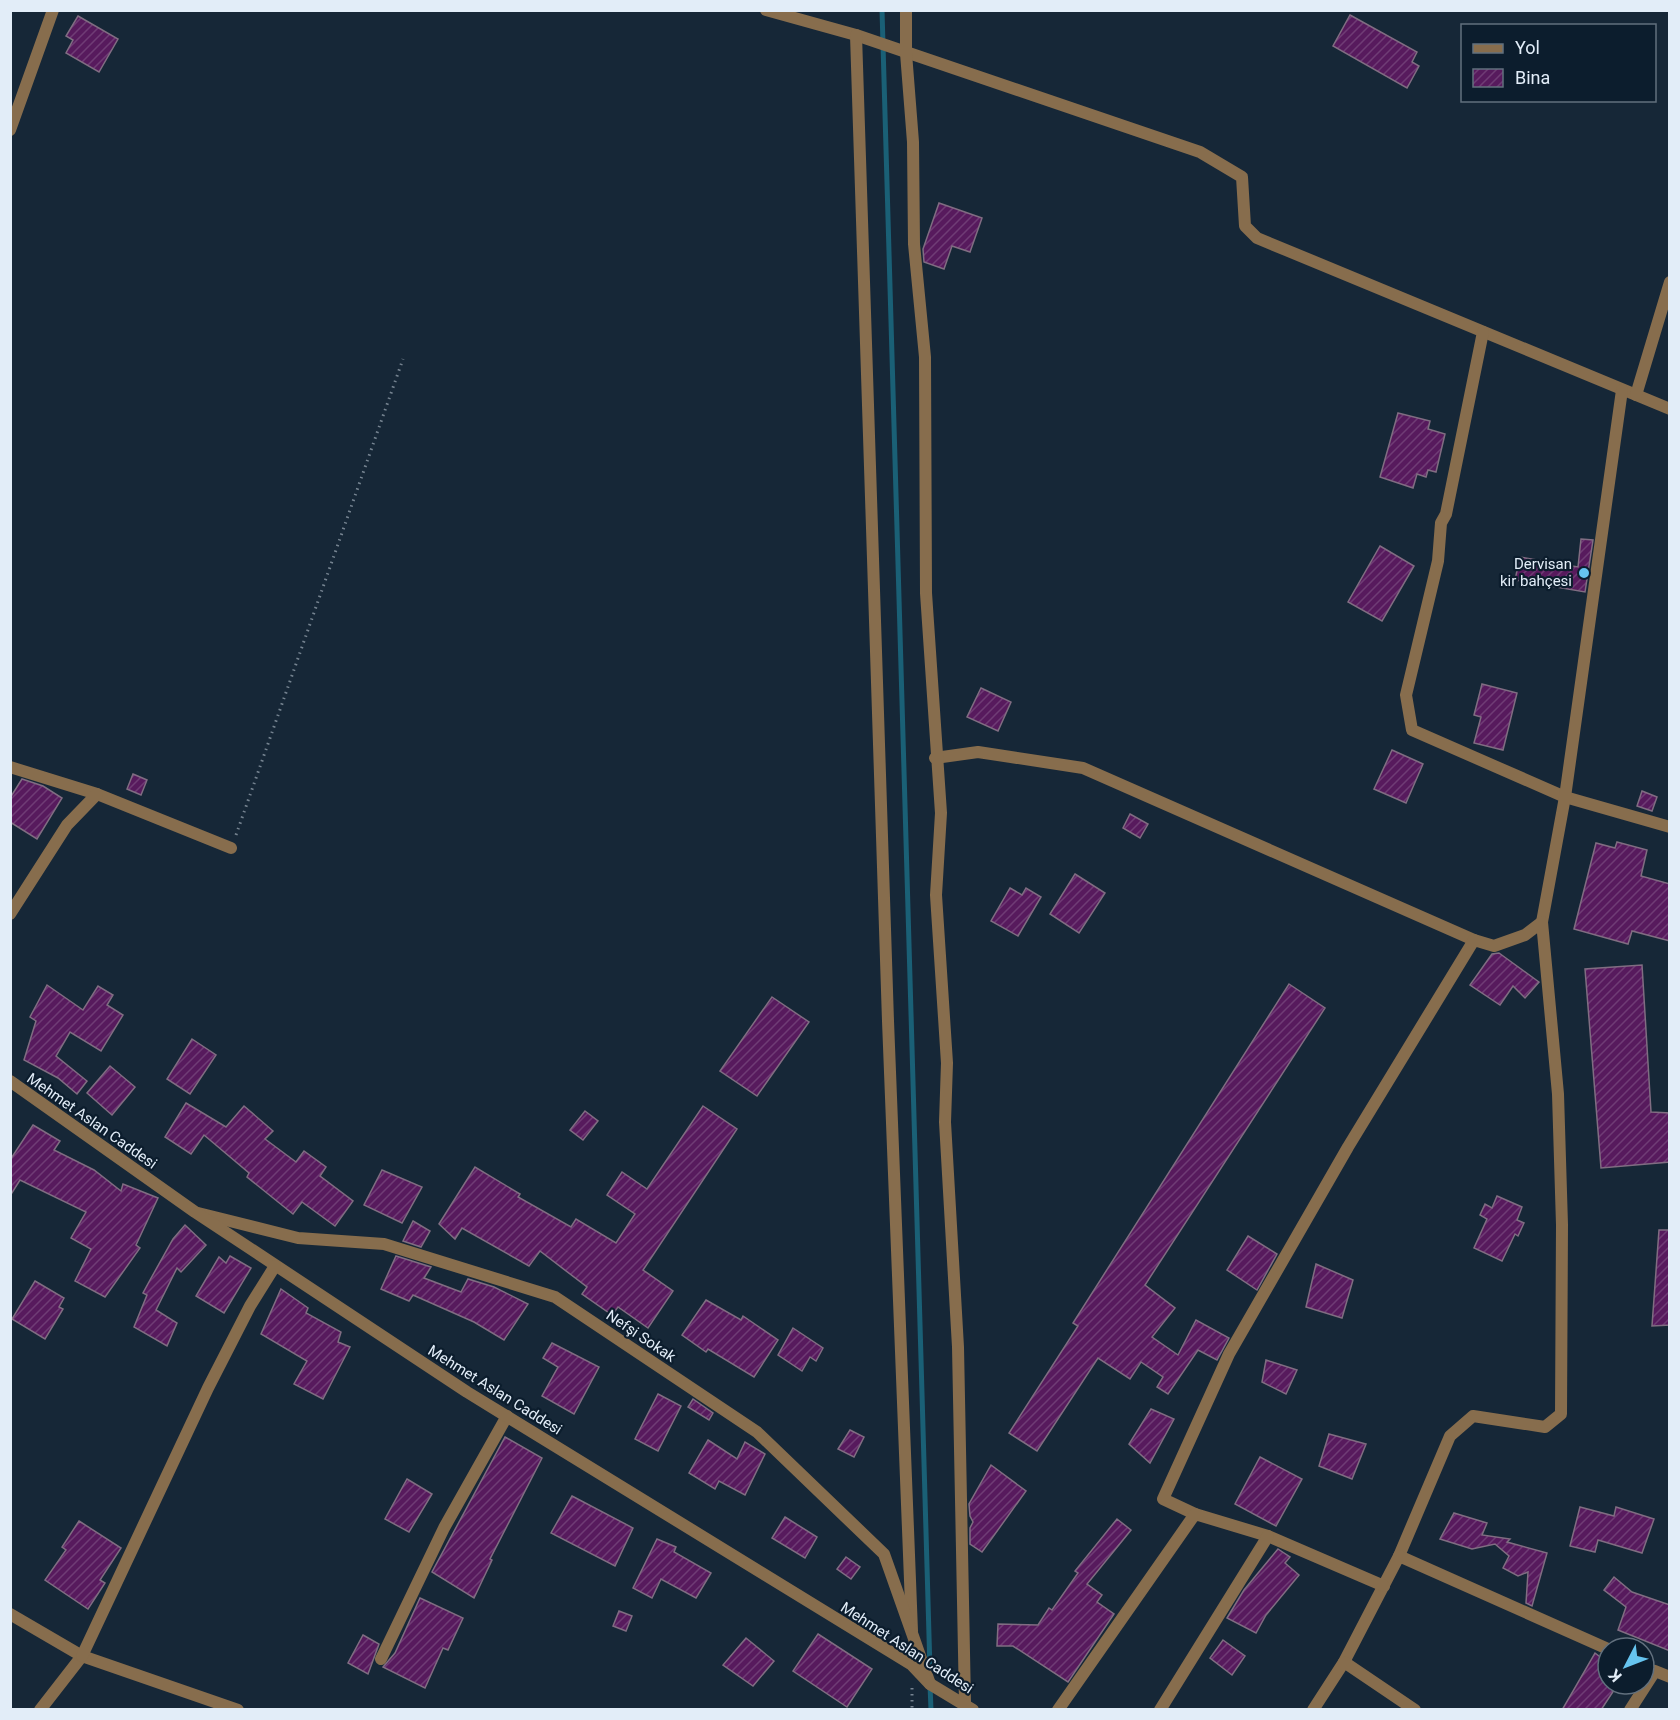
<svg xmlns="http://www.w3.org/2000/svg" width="1680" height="1720" font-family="Roboto,sans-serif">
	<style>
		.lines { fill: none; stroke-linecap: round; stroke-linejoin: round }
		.stream { stroke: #1a6076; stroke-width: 5 }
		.building { fill: url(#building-hatch); stroke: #806d82; stroke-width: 1.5 }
		.path { stroke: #768491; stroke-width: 3; stroke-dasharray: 1.5 4.5; stroke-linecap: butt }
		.minor { stroke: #876d4d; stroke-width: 12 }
		.tertiary { stroke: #876d4d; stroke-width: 12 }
		.poi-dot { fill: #66c4ef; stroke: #0c1d2d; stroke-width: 2 }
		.labels { text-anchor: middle; stroke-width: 4.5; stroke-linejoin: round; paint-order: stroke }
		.poi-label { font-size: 15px; fill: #e2edf8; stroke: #0c1d2d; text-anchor: end }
		.street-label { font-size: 15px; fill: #e2edf8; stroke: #0c1d2d }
	</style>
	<defs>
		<pattern id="building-hatch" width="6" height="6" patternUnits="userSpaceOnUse" patternTransform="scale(1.5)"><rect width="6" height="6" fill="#571a5d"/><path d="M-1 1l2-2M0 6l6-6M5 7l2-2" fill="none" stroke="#6f3c75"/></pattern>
	</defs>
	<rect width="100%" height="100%" fill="#162737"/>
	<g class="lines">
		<g class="stream">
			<path d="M882 10 930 1670"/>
			<path d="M930 1685 931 1710"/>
		</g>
	</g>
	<g class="building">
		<path d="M1350 15 1417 52 1412 62 1419 66 1407 88 1333 46Z"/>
		<path d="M78 16 118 39 99 72 66 53 73 40 66 36Z"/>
		<path d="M939 203 982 218 970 252 952 246 944 269 924 262 923 249Z"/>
		<path d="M1398 413 1430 421 1428 429 1445 434 1436 472 1428 470 1426 477 1417 474 1413 488 1380 477Z"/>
		<path d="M1581 539 1593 540 1585 592 1515 580 1520 557 1578 567Z"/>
		<path d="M1380 546 1414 566 1382 621 1348 602Z"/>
		<path d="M1482 684 1517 693 1503 750 1474 743 1481 717 1474 715Z"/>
		<path d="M981 688 1011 702 998 731 967 717Z"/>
		<path d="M1392 750 1423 764 1406 803 1374 789Z"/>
		<path d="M133 774 147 780 141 795 127 789Z"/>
		<path d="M22 779 43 786 62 798 37 839 10 822V798Z"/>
		<path d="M1642 791 1657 797 1652 811 1637 806Z"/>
		<path d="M1130 814 1148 824 1140 838 1123 828Z"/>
		<path d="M1617 842 1647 850 1641 876 1670 884V941L1632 931 1628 944 1574 929 1596 843 1615 848Z"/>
		<path d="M1075 874 1105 893 1079 933 1050 914Z"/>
		<path d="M1010 888 1022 895 1026 888 1041 897 1018 936 991 921Z"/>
		<path d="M1499 953 1539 982 1525 998 1513 986 1500 1005 1470 985 1492 954Z"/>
		<path d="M1642 965 1651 1112 1670 1113V1162L1601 1168 1585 969Z"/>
		<path d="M1289 984 1325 1008 1145 1285 1175 1308 1152 1337 1178 1355 1196 1320 1229 1338 1217 1360 1198 1350 1168 1394 1157 1387 1163 1377 1141 1362 1130 1379 1098 1358 1037 1451 1009 1433 1078 1326 1073 1323Z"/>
		<path d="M47 985 83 1010 98 986 113 995 107 1005 123 1015 101 1051 70 1032 56 1056 87 1081 77 1094 58 1078 24 1060 36 1021 30 1017Z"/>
		<path d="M772 997 809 1022 757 1096 720 1071Z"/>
		<path d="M192 1039 216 1055 190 1094 167 1079Z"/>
		<path d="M110 1066 135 1087 112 1115 87 1093Z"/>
		<path d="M186 1103 226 1127 244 1106 273 1131 265 1139 296 1162 304 1151 326 1167 320 1176 353 1201 335 1226 302 1202 293 1214 247 1177 249 1173 204 1135 191 1154 165 1137Z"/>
		<path d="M703 1106 737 1129 643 1270 673 1291 648 1328 618 1307 612 1315 582 1294 587 1287 540 1251 529 1266 462 1228 455 1239 439 1224 475 1167 520 1194 518 1197 571 1227 576 1219 616 1243 635 1214 607 1195 622 1172 647 1189Z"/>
		<path d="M585 1111 598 1121 583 1140 570 1130Z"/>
		<path d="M33 1125 60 1141 54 1150 94 1170 121 1191 123 1184 158 1198 136 1245 140 1248 105 1297 75 1281 91 1249 71 1238 86 1212 20 1180 10 1196V1160Z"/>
		<path d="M382 1170 422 1187 402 1223 364 1205Z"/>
		<path d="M1497 1196 1522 1207 1517 1220 1524 1223 1518 1236 1515 1234 1502 1261 1474 1248 1487 1219 1480 1215 1485 1204 1492 1208Z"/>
		<path d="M413 1221 430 1231 421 1247 403 1241Z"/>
		<path d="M185 1225 206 1245 181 1272 177 1268 156 1310 177 1323 167 1346 134 1327 147 1295 143 1293 150 1280 173 1239Z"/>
		<path d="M1659 1230H1670V1325L1652 1326Z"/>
		<path d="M1248 1236 1277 1254 1257 1290 1227 1270Z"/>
		<path d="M230 1256 251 1268 224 1313 196 1296 219 1257 226 1263Z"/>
		<path d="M396 1256 431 1267 424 1278 461 1292 468 1279 494 1287 528 1304 504 1340 474 1322 413 1295 409 1301 381 1289Z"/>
		<path d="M1316 1264 1353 1280 1342 1318 1306 1307Z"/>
		<path d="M35 1281 64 1298 59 1307 63 1309 45 1339 12 1319Z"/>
		<path d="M281 1289 308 1308 306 1313 341 1332 338 1342 350 1347 323 1399 294 1384 307 1361 261 1334Z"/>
		<path d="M706 1300 741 1320 743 1316 778 1340 754 1377 708 1349 706 1352 682 1335Z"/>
		<path d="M793 1328 823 1348 816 1361 810 1357 802 1371 778 1355Z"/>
		<path d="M552 1343 599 1367 574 1414 542 1396 558 1367 543 1358Z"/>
		<path d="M1266 1360 1297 1370 1286 1394 1262 1382Z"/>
		<path d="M658 1394 681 1406 658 1451 635 1439Z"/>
		<path d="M693 1399 713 1413 709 1420 688 1407Z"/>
		<path d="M1151 1409 1174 1419 1150 1463 1129 1444Z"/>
		<path d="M850 1430 864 1437 854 1457 838 1449Z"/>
		<path d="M1329 1434 1366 1444 1352 1479 1319 1466Z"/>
		<path d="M505 1437 542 1458 490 1559 492 1560 474 1598 432 1572Z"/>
		<path d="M708 1440 737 1459 745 1442 765 1454 745 1495 719 1481 715 1489 689 1473Z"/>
		<path d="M1260 1457 1302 1479 1276 1526 1235 1504Z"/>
		<path d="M991 1465 1026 1491 982 1552 970 1544V1528L973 1522 970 1516 969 1504Z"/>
		<path d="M407 1479 432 1494 409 1532 385 1519Z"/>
		<path d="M572 1496 633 1528 615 1566 551 1533Z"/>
		<path d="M1580 1507 1614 1516 1616 1507 1654 1519 1642 1553 1598 1540 1595 1552 1570 1546Z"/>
		<path d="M1454 1513 1487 1523 1482 1535 1510 1539 1507 1542 1547 1553 1532 1606 1526 1603 1528 1572 1518 1576 1503 1568 1509 1556 1495 1544 1472 1549 1440 1539Z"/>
		<path d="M785 1517 817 1537 805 1558 772 1538Z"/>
		<path d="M1117 1519 1131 1530 1087 1584 1102 1595 1097 1602 1114 1614 1068 1682 1013 1646H997L998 1624 1038 1625 1049 1608 1052 1610 1078 1573 1075 1571Z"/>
		<path d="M79 1521 121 1548 100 1580 105 1583 88 1609 45 1580 66 1550 62 1547Z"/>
		<path d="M657 1539 676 1547 674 1552 711 1573 696 1598 661 1579 652 1598 633 1588Z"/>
		<path d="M1278 1549 1290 1557 1285 1563 1299 1575 1266 1615 1256 1633 1227 1618 1244 1590Z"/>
		<path d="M846 1557 860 1567 851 1579 837 1569Z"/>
		<path d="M1614 1577 1632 1592 1670 1605V1651L1618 1630 1626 1607 1604 1590Z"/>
		<path d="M420 1598 463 1618 448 1650 443 1648 425 1688 383 1667 395 1653Z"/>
		<path d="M619 1611 632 1616 626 1631 613 1626Z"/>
		<path d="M818 1634 872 1669 847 1707 793 1671Z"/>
		<path d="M363 1635 379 1644 368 1674 348 1663Z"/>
		<path d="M746 1638 774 1661 753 1686 723 1665Z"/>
		<path d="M1223 1640 1245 1656 1232 1675 1210 1658Z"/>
		<path d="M1595 1653 1608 1663V1684H1618L1601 1710H1562Z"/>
	</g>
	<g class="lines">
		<g class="path">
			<path d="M236 835 403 359"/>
			<path d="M912 1688V1710"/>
		</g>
		<g class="minor">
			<path d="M766 10 856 35 1200 152 1242 177 1245 226 1257 238 1670 409"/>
			<path d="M856 35 888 1021 912 1631"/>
			<path d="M10 130 53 10"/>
			<path d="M1483 332 1446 514 1441 523 1438 561 1406 695 1412 730 1565 797 1670 827"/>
			<path d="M1636 395 1670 282"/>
			<path d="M935 758 978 752 1083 768 1474 940"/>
			<path d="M10 767 97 794 231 848"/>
			<path d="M10 914 67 825 97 794"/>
			<path d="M1542 922 1565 797 1622 390"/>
			<path d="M198 1213 298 1238 384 1244 555 1297 757 1432 884 1554 930 1684"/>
			<path d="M1195 1514 1163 1499 1229 1354 1348 1147 1474 940 1494 946 1525 935 1542 922 1558 1094 1562 1225 1561 1414 1545 1427 1473 1416 1450 1436 1399 1556"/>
			<path d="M381 1659 444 1528 507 1416"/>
			<path d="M1344 1662 1399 1556 1608 1649"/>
			<path d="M40 1710 82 1656"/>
			<path d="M1058 1710 1195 1514 1268 1536 1384 1586"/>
			<path d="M1160 1710 1268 1536"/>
			<path d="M1313 1710 1344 1662 1415 1710"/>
			<path d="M1630 1710 1655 1671 1670 1677"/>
		</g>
		<g class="tertiary">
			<path d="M906 10V53L913 142 914 244 925 357 926 593 941 813 936 895 947 1063 945 1122 958 1347 965 1703"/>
			<path d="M10 1081 195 1212 467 1392 912 1665 930 1684 973 1710"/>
			<path d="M10 1614 82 1656 238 1710"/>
			<path d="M82 1656 208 1388 250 1306 275 1266"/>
		</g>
	</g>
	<circle class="poi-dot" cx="1584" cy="573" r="6"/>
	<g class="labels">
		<g class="poi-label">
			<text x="1572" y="569">Dervisan<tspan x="1572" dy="17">kir bahçesi</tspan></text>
		</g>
		<g class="street-label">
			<text transform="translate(92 1121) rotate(35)" y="5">Mehmet Aslan Caddesi</text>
			<text transform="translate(641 1336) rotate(34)" y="5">Nefşi Sokak</text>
			<text transform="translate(495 1390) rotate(32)" y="5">Mehmet Aslan Caddesi</text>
			<text transform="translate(907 1648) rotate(33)" y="5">Mehmet Aslan Caddesi</text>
		</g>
	</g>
	<rect width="1680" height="1720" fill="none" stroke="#e2edf8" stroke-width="24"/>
	<rect x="1461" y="24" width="195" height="78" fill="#0c1d2d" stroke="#62707e" stroke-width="1.5"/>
	<rect x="1473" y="44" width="30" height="9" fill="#876d4d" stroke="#62707e" stroke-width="1.5"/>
	<text x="1515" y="54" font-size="18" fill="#e2edf8">Yol</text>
	<rect x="1473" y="69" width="30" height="18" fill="url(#building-hatch)" stroke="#62707e" stroke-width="1.5"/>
	<text x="1515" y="84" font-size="18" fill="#e2edf8">Bina</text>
	<g transform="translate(1626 1666) rotate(228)"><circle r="28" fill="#0c1d2d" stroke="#62707e" stroke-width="1.5"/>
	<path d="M0-4.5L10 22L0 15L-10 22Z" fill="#66c4ef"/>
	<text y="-9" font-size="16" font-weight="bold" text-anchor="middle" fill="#e2edf8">K</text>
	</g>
</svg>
